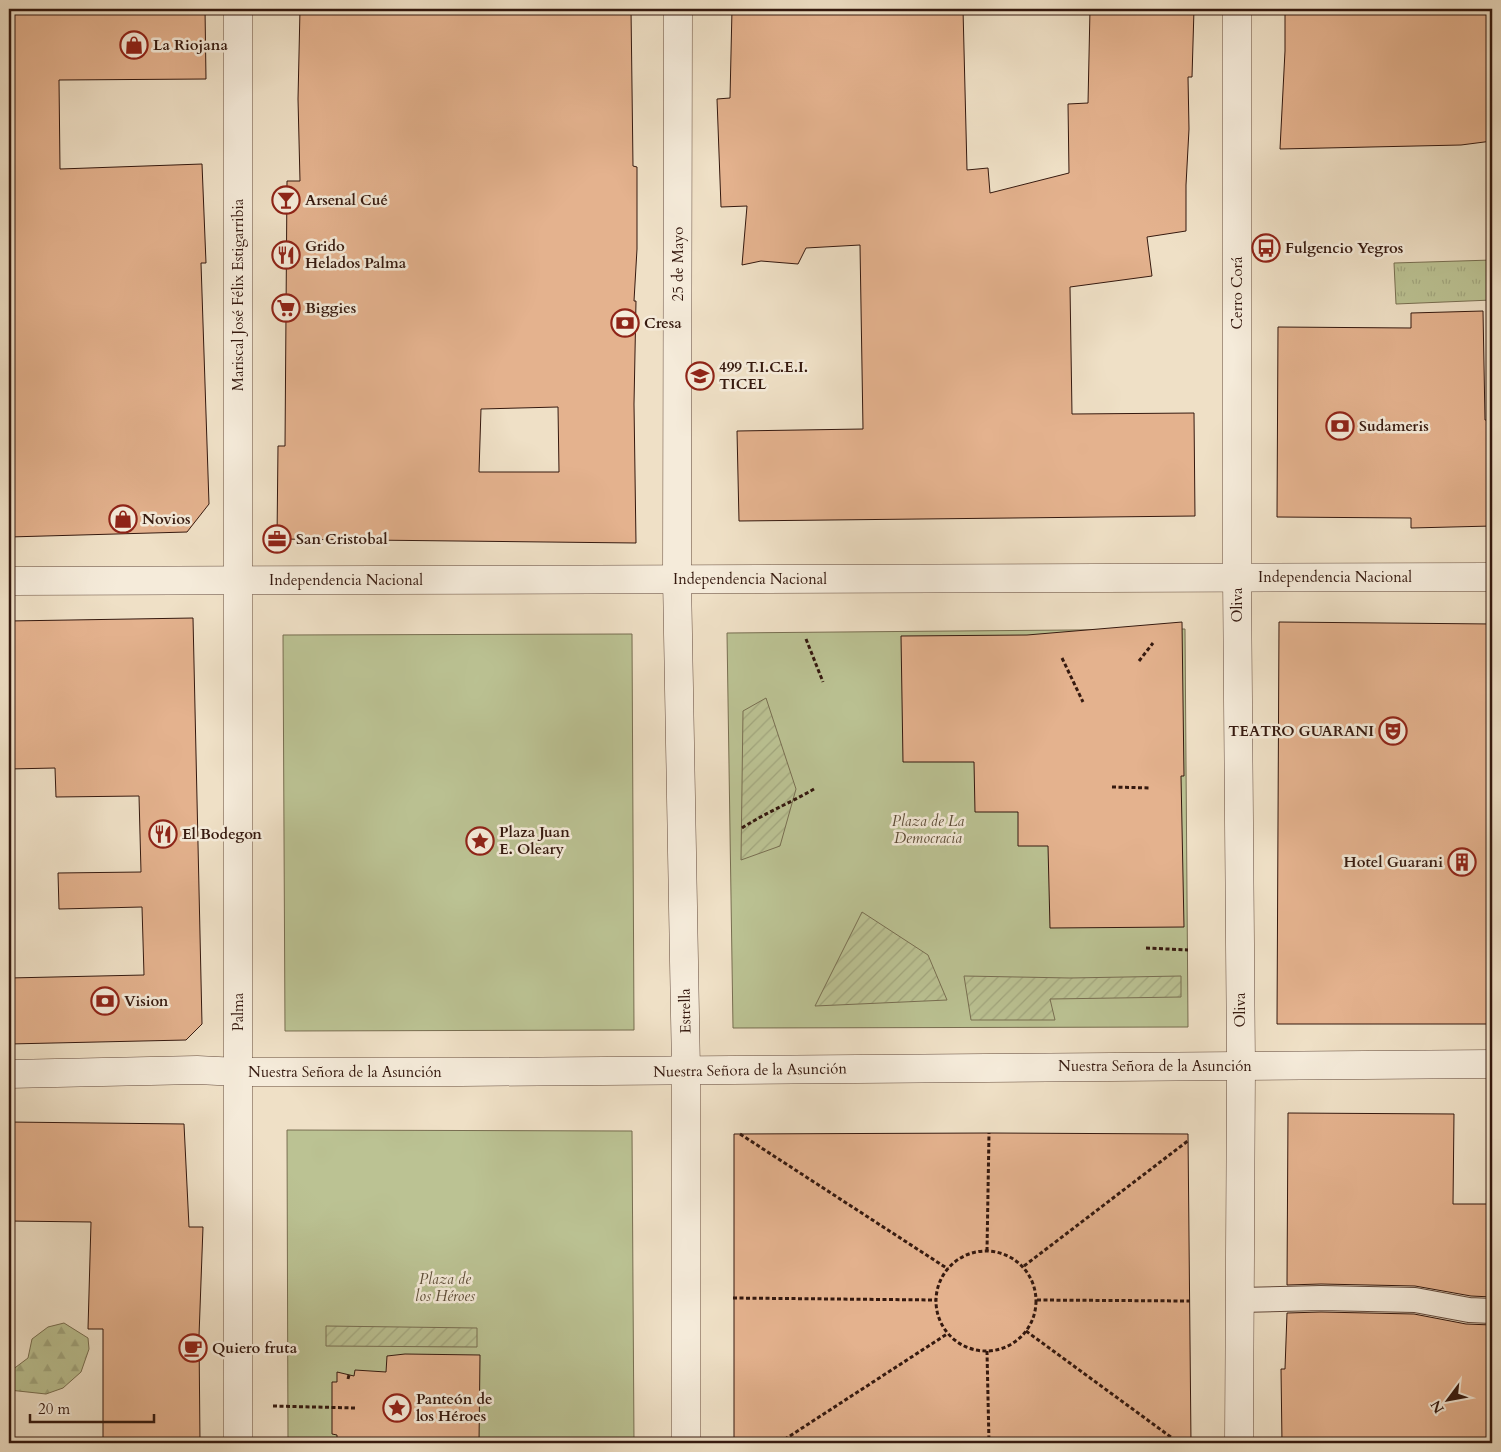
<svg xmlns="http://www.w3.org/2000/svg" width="1501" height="1452" font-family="Cardo,serif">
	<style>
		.grass { fill: url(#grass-tufts); stroke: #786e51 }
		.forest { fill: url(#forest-firs); stroke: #786e51 }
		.park { fill: #bbc293; stroke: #786e51 }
		.garden { fill: url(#garden-furrows); stroke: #786e51 }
		.building { fill: #e4b28e; stroke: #35190f; fill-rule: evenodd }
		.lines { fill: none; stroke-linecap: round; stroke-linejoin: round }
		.service-casing { stroke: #644b3d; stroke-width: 26 }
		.minor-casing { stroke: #644b3d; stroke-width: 29 }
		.tertiary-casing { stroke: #644b3d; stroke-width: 29 }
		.path { stroke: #35190f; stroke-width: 3; stroke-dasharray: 4 2.5; stroke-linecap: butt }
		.service { stroke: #f5ebda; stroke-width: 24 }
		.minor { stroke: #f5ebda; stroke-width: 28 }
		.tertiary { stroke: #f5ebda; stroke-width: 28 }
		.labels { text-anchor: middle; stroke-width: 5; stroke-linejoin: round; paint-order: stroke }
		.poi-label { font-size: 15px; font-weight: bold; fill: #35190f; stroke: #f5ebda; text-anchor: start }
		.street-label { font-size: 15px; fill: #35190f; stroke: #f5ebda }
		.park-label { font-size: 15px; font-style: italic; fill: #5d4c37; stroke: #f5ebda }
	</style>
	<defs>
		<pattern id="grass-tufts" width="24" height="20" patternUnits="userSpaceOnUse" patternTransform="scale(1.25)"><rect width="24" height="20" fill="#bbc293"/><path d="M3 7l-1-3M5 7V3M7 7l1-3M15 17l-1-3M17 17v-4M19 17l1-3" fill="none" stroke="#a1a67e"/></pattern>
		<pattern id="forest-firs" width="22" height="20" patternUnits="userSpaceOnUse" patternTransform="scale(1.25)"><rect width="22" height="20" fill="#bbc293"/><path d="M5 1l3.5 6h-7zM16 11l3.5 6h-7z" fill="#a1a67e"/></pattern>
		<pattern id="garden-furrows" width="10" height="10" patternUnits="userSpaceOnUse" patternTransform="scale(1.25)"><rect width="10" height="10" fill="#bbc293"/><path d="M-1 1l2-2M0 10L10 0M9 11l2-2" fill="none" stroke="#a1a67e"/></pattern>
	</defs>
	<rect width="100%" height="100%" fill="#efe0c6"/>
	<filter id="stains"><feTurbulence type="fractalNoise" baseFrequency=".004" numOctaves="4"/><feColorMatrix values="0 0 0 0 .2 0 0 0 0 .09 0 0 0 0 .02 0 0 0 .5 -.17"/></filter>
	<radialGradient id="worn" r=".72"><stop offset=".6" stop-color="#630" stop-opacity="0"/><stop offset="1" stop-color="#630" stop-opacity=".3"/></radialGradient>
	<path class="grass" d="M1492 260V300L1396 304 1394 263Z"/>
	<path class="forest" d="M64 1323 88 1338 89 1349 81 1372 63 1388 46 1394 9 1390V1368L12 1370 28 1358 32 1339 48 1327Z"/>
	<g class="park">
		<path d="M1185 629 1188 1027 733 1028 727 633Z"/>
		<path d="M632 634 634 1030 285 1031 283 635Z"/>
		<path d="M287 1130 632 1131 634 1443H288Z"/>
	</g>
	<g class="garden">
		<path d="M766 698 796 789 780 846 741 860 743 711Z"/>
		<path d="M862 912 928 955 947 1000 815 1006Z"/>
		<path d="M964 976 1070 978 1181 976V997L1050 999 1055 1020H971Z"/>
		<path d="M326 1326 477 1328V1347L326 1346Z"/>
	</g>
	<g class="building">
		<path d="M9 9H205L206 79 59 80 60 169 202 164 206 263H201L209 504 187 532 9 537V274L13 273 9 137Z"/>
		<path d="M300 9H631L633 166 637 167V249L634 301H636L634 404 636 543 277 539 278 446H285L287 181H300L298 99ZM558 407 559 472H479L481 409Z"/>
		<path d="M732 9H963L967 170 988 168 990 193 1069 173 1068 104 1088 103 1090 9H1194L1192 77H1188L1189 129 1186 185V231L1147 237 1152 276 1070 287 1072 414 1194 413 1195 516 739 521 737 431 863 429 860 245 806 248 798 264 761 261 742 265 747 206 721 207 717 99 730 98Z"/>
		<path d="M1285 9H1492V141L1461 145 1280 149 1285 51Z"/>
		<path d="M1483 311 1485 420H1492V526L1411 528V518L1277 517 1278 327 1411 328V313Z"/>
		<path d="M193 618 202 1024 186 1040 9 1044V978L144 975 142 907 59 909 58 873 141 872 139 796 56 797 55 768 9 769V621Z"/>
		<path d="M1182 622 1184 776H1181L1184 927 1050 928 1048 846H1018V812H975L974 762H903L901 636 1027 635Z"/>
		<path d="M1279 622 1492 624V1024H1277Z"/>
		<path d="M1288 1113 1454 1114 1453 1204H1492V1297L1471 1296 1415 1286 1321 1284 1287 1285Z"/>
		<path d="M9 1122 184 1124 189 1227H203L199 1336 200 1443H103V1329H88L91 1222 9 1221Z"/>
		<path d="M989 1133 1188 1134 1191 1443H734V1134Z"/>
		<path d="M1321 1312 1414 1314 1466 1324 1492 1325V1443H1282L1281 1369H1285L1287 1313Z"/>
		<path d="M405 1354 480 1355 479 1443H337V1435L332 1434V1382H337V1372L354 1376 355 1370 386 1372 387 1356Z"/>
	</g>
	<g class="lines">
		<g class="service-casing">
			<path id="service" d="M1240 1300 1321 1298 1415 1300 1469 1310 1492 1311"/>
		</g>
		<g class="minor-casing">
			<g id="minor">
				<path d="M238 9V1443"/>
				<path d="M678 9 677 579 686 1070V1443"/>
				<path d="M9 581 1492 577"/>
				<path d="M9 1074 197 1070 239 1072H461L1492 1064"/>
			</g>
		</g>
		<g class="tertiary-casing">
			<path id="tertiary" d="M1237 9V577L1241 1066 1239 1443"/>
		</g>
		<g class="path">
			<path d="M806 639 823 682"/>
			<path d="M1062 658 1083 702"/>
			<path d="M1139 661 1153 643"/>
			<path d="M1112 787 1150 788"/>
			<path d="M742 828C765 813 790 803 814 789"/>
			<path d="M1146 948 1188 950"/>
			<path d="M740 1134 948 1269"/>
			<circle cx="986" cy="1301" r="50"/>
			<path d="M987 1251 989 1133"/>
			<path d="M1024 1266 1189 1140"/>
			<path d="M733 1298 936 1300"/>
			<path d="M1037 1300 1190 1301"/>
			<path d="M1026 1331 1179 1443"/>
			<path d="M987 1351 989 1443"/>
			<path d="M348 1379 349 1375"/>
			<path d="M273 1406 355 1408"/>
			<path d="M348 1439 349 1443"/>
			<path d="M779 1443 947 1334"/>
		</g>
		<use href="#service" class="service"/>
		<use href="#minor" class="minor"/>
		<use href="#tertiary" class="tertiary"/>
	</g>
	<defs>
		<g id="shop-ring" transform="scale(1.4375)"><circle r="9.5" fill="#f5ebda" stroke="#8f2418" stroke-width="1.5"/><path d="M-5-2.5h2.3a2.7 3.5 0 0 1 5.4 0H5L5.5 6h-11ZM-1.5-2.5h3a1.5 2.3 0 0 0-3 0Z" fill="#8f2418"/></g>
		<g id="bar-ring" transform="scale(1.4375)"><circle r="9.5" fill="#f5ebda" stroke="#8f2418" stroke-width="1.5"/><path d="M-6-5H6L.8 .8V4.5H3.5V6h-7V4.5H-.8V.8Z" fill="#8f2418"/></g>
		<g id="bus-ring" transform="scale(1.4375)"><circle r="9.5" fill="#f5ebda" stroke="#8f2418" stroke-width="1.5"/><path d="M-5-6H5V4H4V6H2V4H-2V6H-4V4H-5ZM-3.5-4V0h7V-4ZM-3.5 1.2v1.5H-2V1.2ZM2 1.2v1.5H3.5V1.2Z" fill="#8f2418"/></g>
		<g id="restaurant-ring" transform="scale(1.4375)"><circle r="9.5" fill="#f5ebda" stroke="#8f2418" stroke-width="1.5"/><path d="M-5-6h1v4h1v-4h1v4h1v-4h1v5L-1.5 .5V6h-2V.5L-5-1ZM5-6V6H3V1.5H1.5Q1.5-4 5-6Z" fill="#8f2418"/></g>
		<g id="supermarket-ring" transform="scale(1.4375)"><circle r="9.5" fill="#f5ebda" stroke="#8f2418" stroke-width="1.5"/><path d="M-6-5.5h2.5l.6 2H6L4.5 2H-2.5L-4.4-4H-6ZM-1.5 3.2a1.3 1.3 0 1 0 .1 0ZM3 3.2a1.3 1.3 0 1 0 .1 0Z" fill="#8f2418"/></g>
		<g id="bank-ring" transform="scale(1.4375)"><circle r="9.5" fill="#f5ebda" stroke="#8f2418" stroke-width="1.5"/><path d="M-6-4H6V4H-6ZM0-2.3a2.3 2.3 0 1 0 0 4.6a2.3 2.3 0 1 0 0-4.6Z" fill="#8f2418"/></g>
		<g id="school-ring" transform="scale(1.4375)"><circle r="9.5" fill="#f5ebda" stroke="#8f2418" stroke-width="1.5"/><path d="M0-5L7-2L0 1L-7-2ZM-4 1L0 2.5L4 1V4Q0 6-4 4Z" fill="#8f2418"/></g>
		<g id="office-ring" transform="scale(1.4375)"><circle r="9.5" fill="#f5ebda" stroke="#8f2418" stroke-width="1.5"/><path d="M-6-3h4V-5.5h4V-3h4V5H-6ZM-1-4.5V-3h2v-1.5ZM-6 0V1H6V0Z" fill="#8f2418"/></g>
		<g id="theatre-ring" transform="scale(1.4375)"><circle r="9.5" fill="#f5ebda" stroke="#8f2418" stroke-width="1.5"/><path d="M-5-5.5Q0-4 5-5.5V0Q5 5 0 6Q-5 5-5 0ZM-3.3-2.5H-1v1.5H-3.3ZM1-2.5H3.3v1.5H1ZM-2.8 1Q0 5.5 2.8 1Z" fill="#8f2418"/></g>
		<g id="sight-ring" transform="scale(1.4375)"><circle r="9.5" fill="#f5ebda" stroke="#8f2418" stroke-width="1.5"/><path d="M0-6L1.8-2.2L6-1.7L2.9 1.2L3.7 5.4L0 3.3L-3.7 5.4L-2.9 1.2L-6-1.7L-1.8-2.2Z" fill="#8f2418"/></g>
		<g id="building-ring" transform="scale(1.4375)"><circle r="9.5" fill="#f5ebda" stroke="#8f2418" stroke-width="1.5"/><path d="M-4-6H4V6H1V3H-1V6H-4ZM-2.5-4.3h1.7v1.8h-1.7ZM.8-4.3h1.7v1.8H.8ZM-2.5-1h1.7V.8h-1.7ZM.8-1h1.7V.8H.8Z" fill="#8f2418"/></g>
		<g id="cafe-ring" transform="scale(1.4375)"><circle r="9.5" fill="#f5ebda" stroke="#8f2418" stroke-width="1.5"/><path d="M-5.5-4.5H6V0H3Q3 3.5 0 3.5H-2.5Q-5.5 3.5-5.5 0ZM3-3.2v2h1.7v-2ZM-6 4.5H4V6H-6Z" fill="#8f2418"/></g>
	</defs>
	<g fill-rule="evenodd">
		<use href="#shop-ring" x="134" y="45"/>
		<use href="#bar-ring" x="286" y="200"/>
		<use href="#bus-ring" x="1266" y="248"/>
		<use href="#restaurant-ring" x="286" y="255"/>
		<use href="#supermarket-ring" x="286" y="308"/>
		<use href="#bank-ring" x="625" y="323"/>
		<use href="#school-ring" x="700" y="376"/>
		<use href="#bank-ring" x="1340" y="426"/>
		<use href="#shop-ring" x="123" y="519"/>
		<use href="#office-ring" x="277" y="539"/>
		<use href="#theatre-ring" x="1393" y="731"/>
		<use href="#restaurant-ring" x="163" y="834"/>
		<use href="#sight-ring" x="480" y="841"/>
		<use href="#building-ring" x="1462" y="862"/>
		<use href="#bank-ring" x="105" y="1001"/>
		<use href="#cafe-ring" x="193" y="1348"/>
		<use href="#sight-ring" x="397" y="1408"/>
	</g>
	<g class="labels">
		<g class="poi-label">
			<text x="153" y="50">La Riojana</text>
			<text x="305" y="205">Arsenal Cué</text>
			<text x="305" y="251">Grido<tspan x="305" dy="17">Helados Palma</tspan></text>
			<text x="1285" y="253">Fulgencio Yegros</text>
			<text x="305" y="313">Biggies</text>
			<text x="644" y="328">Cresa</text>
			<text x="719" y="372">499 T.I.C.E.I.<tspan x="719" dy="17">TICEL</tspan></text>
			<text x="1359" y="431">Sudameris</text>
			<text x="142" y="524">Novios</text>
			<text x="296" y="544">San Cristobal</text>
			<text x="1374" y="736" text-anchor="end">TEATRO GUARANI</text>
			<text x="499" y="837">Plaza Juan<tspan x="499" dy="17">E. Oleary</tspan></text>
			<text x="182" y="839">El Bodegon</text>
			<text x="1443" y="867" text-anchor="end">Hotel Guarani</text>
			<text x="124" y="1006">Vision</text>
			<text x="212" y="1353">Quiero fruta</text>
			<text x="416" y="1404">Panteón de<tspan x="416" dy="17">los Héroes</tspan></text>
		</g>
		<g class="street-label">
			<text transform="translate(678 264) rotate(-90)" y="5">25 de Mayo</text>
			<text transform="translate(1237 293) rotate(-90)" y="5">Cerro Corá</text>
			<text transform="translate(238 295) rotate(-90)" y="5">Mariscal José Félix Estigarribia</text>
			<text x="1335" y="582">Independencia Nacional</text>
			<text x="750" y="584">Independencia Nacional</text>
			<text x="346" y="585">Independencia Nacional</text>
			<text transform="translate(1237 605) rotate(-90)" y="5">Oliva</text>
			<text transform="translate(1240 1010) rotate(-90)" y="5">Oliva</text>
			<text transform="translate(685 1011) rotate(-91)" y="5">Estrella</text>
			<text transform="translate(238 1012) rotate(-90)" y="5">Palma</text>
			<text x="1155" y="1071">Nuestra Señora de la Asunción</text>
			<text transform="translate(750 1070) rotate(-1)" y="5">Nuestra Señora de la Asunción</text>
			<text x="345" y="1077">Nuestra Señora de la Asunción</text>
		</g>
		<g class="park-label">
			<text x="928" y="826">Plaza de La<tspan x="928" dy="17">Democracia</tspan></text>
			<text x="445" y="1284">Plaza de<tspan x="445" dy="17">los Héroes</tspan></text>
		</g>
	</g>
	<rect width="1501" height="1452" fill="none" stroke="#efe0c6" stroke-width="30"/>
	<rect x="10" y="10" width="1481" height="1432" fill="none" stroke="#35190f" stroke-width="2.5"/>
	<rect x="15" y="15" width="1471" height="1422" fill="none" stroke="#35190f"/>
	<g transform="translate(1448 1400) rotate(238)" stroke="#f5ebda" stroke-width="4" paint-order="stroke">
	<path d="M0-4L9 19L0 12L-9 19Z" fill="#35190f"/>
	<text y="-8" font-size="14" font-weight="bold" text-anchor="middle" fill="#35190f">N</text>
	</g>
	<path d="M30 1414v8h124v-8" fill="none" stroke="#35190f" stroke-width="2.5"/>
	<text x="38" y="1414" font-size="15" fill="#35190f" stroke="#f5ebda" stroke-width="4" paint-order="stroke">20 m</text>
	<rect width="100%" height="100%" filter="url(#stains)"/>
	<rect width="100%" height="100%" fill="url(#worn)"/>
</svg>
